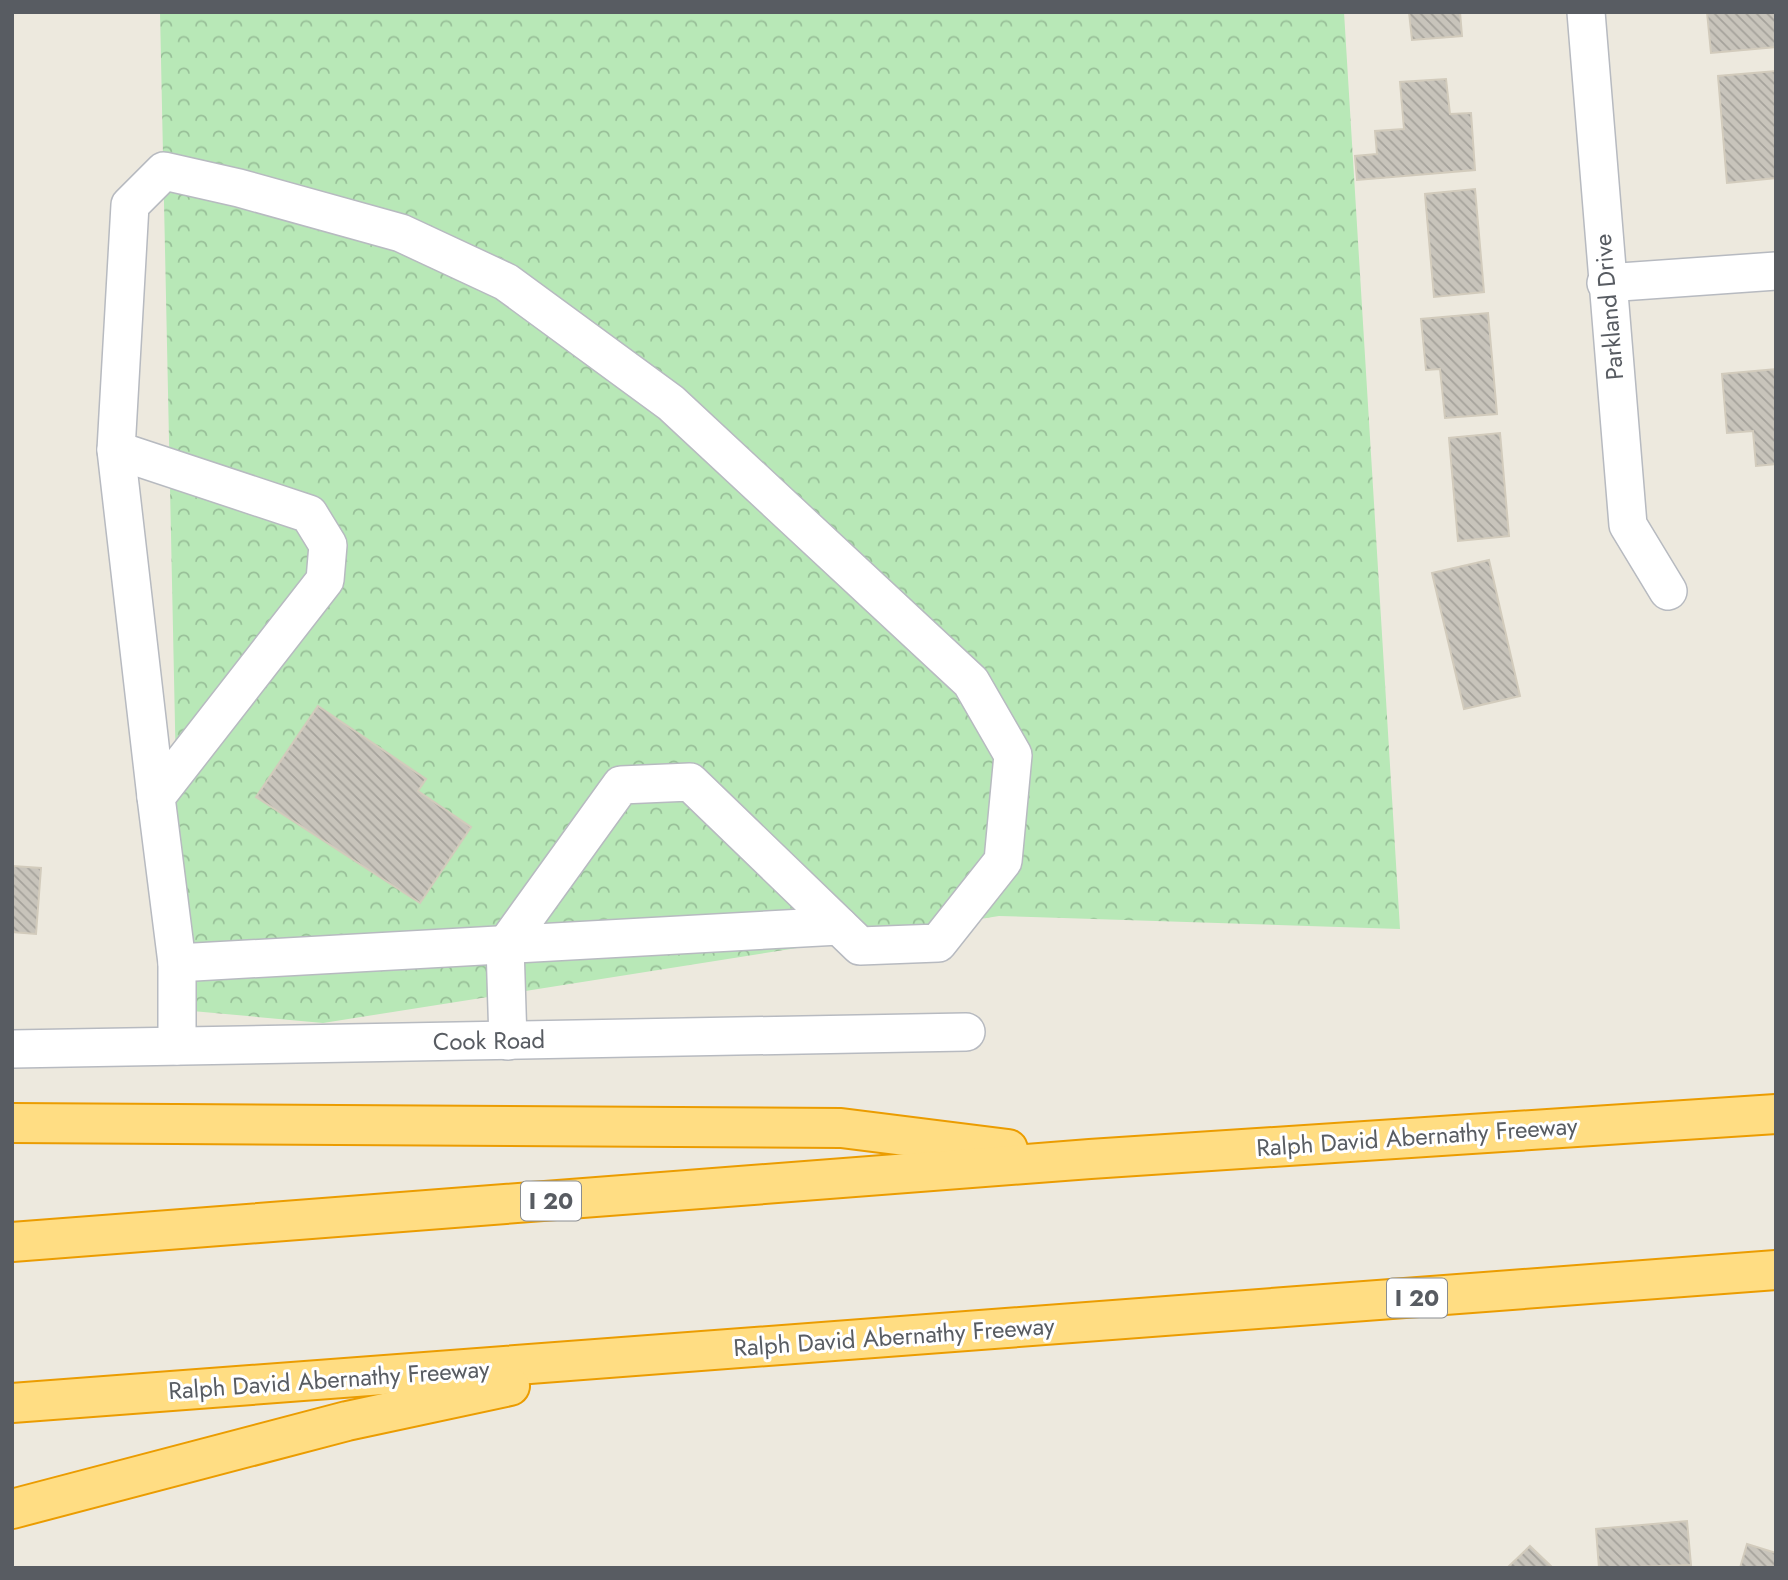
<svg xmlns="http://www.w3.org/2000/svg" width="1788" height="1580" font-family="Jost,sans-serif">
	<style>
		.forest { fill: url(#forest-crowns) }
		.building { fill: url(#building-back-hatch); stroke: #d2cbbc; stroke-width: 2 }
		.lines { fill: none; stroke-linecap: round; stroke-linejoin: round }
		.minor-casing { stroke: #b7bac0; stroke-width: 40 }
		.motorway-casing { stroke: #eb9c00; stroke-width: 42 }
		.minor { stroke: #fff; stroke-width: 37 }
		.motorway { stroke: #ffdd83; stroke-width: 38 }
		.labels { text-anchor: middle; stroke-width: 6; stroke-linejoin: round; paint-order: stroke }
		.shield { fill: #fff; stroke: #8a8d91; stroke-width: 2 }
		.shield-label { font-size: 23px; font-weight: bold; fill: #585c62 }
		.street-label { font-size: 24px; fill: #585c62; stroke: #fff }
	</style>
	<defs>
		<pattern id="forest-crowns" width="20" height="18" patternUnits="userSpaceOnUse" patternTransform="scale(1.75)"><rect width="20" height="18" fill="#b8e8b7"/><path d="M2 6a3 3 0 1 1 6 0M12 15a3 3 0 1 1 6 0" fill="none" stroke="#98bf98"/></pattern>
		<pattern id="building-back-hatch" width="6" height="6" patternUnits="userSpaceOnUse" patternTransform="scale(1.75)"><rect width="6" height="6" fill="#c8c4bb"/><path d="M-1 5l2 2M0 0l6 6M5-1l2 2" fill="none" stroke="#a5a29b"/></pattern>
	</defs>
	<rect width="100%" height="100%" fill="#ede9de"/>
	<path class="forest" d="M160 12H1344L1400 929 999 916 323 1023 181 1010Z"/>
	<g class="building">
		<path d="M1409 12H1460L1462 36 1412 40Z"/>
		<path d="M1707 12H1776V47L1711 53Z"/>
		<path d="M1776 71V178L1727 183 1718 76Z"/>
		<path d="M1446 79 1450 114 1471 113 1475 170 1357 180 1355 156 1377 154 1375 131 1404 129 1400 82Z"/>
		<path d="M1475 189 1484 292 1434 297 1425 194Z"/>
		<path d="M1488 313 1497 414 1445 418 1440 369 1426 370 1421 319Z"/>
		<path d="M1776 369V464L1756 466 1753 431 1727 433 1722 374Z"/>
		<path d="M1500 433 1509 536 1458 541 1449 438Z"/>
		<path d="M1489 560 1520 696 1464 709 1432 573Z"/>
		<path d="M318 706 426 779 418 791 471 827 420 903 256 797Z"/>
		<path d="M12 866 41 868 36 934 12 932Z"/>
		<path d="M1687 1521 1691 1565 1599 1568 1596 1529Z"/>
		<path d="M1747 1544 1776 1553V1568H1740Z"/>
		<path d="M1530 1546 1553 1568H1507Z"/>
	</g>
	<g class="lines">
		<g class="minor-casing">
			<g id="minor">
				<path d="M1586 12 1628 525 1668 591"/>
				<path d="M1606 283 1776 271"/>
				<path d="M116 450 156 797"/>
				<path d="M177 963 156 797 325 580 328 545 309 514 116 450 130 205 164 171 239 188 401 233 506 282 671 403 971 682 1013 755 1003 861 938 943 860 946 690 782 621 785 505 946 508 1041"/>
				<path d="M177 1046V963L839 926"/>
				<path d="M12 1049 966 1032"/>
			</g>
		</g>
		<g class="motorway-casing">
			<g id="motorway">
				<path d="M12 1123 841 1128 1008 1149"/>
				<path d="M12 1242 1090 1159 1776 1114"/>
				<path d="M12 1403 1776 1270"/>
				<path d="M12 1509 347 1421 510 1386"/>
			</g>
		</g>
		<use href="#minor" class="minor"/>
		<use href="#motorway" class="motorway"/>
	</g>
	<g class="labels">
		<g class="shield">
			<rect x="521" y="1181.5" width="60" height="39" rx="5"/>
			<rect x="1387" y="1278.5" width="60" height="39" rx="5"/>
		</g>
		<g class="shield-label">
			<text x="551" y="1209">I 20</text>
			<text x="1417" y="1306">I 20</text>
		</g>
		<g class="street-label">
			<text transform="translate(1609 307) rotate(-95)" y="8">Parkland Drive</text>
			<text transform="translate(489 1041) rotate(-1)" y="8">Cook Road</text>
			<text transform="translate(1417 1137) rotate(-4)" y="8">Ralph David Abernathy Freeway</text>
			<text transform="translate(894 1337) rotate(-4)" y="8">Ralph David Abernathy Freeway</text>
			<text transform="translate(329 1380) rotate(-4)" y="8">Ralph David Abernathy Freeway</text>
		</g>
	</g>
	<rect width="1788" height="1580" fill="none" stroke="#585c62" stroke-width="28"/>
</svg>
